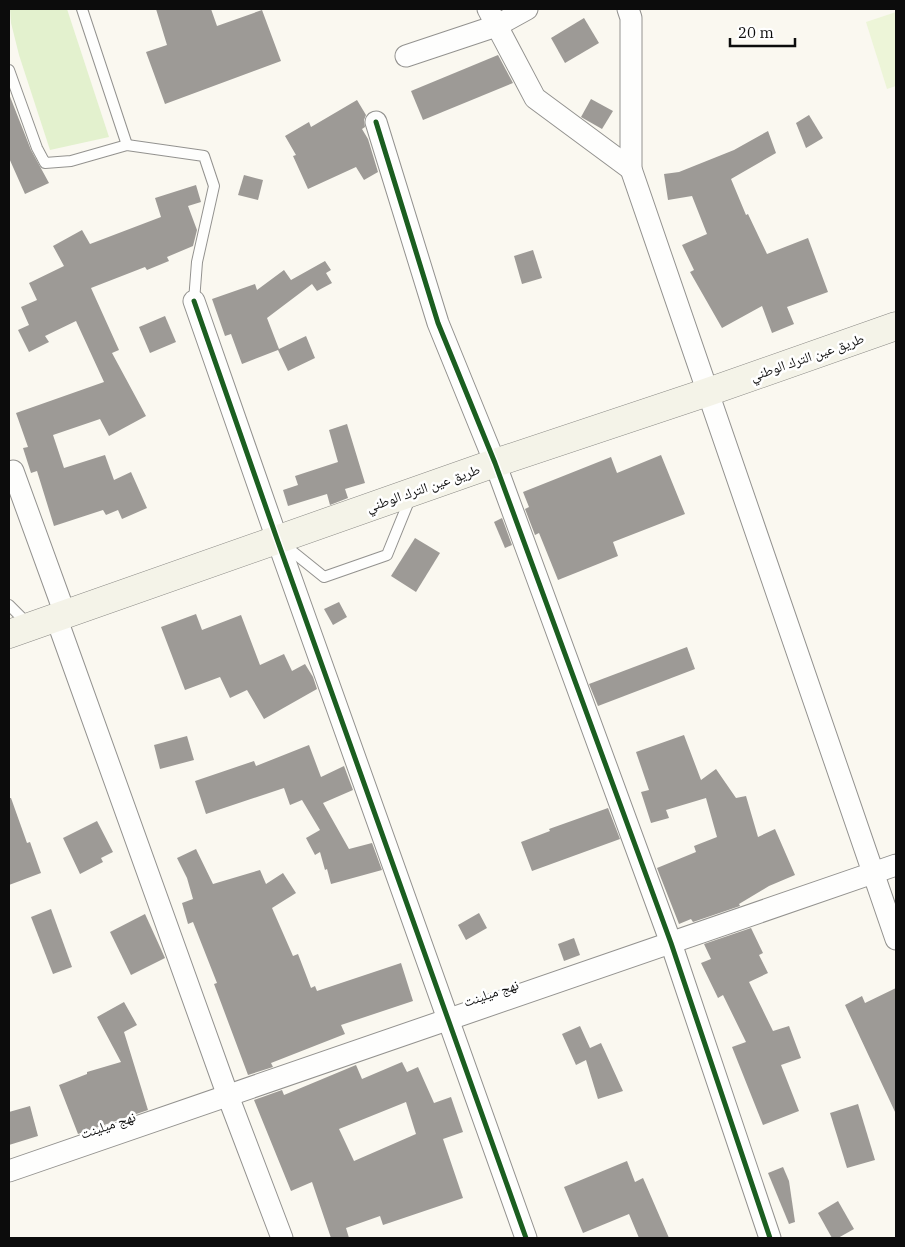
<svg xmlns="http://www.w3.org/2000/svg" width="905" height="1247" font-family="'IBM Plex Serif','Noto Naskh Arabic',serif">
	<style>
		.green { fill: #e3f1ce }
		.pitch { fill: #edf5d8 }
		.building { fill: #9d9a96; fill-rule: evenodd }
		.lines { fill: none; stroke-linecap: round; stroke-linejoin: round }
		.service-casing { stroke: #93928f; stroke-width: 12 }
		.minor-casing { stroke: #93928f; stroke-width: 23 }
		.secondary-casing { stroke: #8a8985; stroke-width: 29 }
		.service { stroke: #fefefd; stroke-width: 10 }
		.minor { stroke: #fefefd; stroke-width: 21 }
		.secondary { stroke: #f4f3e8; stroke-width: 28 }
		.cycleway-casing { stroke: #fff; stroke-width: 8 }
		.cycleway { stroke: #1b5e20; stroke-width: 5 }
		.labels { text-anchor: middle; stroke-width: 5; stroke-linejoin: round; paint-order: stroke }
		.street-label { font-size: 14px; fill: #0c0c0c; stroke: #fff }
	</style>
	<rect width="100%" height="100%" fill="#faf8f0"/>
	<path class="green" d="M10 9H67L109 137 50 150 19 55 11 23Z"/>
	<path class="pitch" d="M896 12V86L887 89 866 22Z"/>
	<g class="building">
		<path d="M156 9H211L217 26 262 10 281 61 165 104 146 52 167 45Z"/>
		<path d="M584 18 599 43 565 63 551 38Z"/>
		<path d="M498 55 513 83 423 120 411 91Z"/>
		<path d="M9 94 31 150 49 183 25 194 9 158Z"/>
		<path d="M591 99 613 111 602 129 581 117Z"/>
		<path d="M357 100 366 115 364 120 365 127 362 129 368 139 378 172 364 180 356 167 308 189 293 156 296 155 285 136 309 122 311 127Z"/>
		<path d="M809 115 823 138 806 148 796 123Z"/>
		<path d="M768 131 776 153 731 179 746 215 748 214 767 254 808 238 828 292 787 307 794 324 772 333 762 306 722 328 690 272 694 270 682 245 707 234 692 196 668 200 664 174 679 172 734 150Z"/>
		<path d="M244 175 263 180 258 200 238 195Z"/>
		<path d="M196 185 201 202 188 206 197 230 193 246 167 257 169 261 147 270 145 267 91 288 119 350 112 353 146 416 109 436 100 419 53 435 64 468 105 455 114 480 131 472 147 508 122 519 118 510 106 515 103 510 54 526 37 471 31 473 23 448 28 447 16 413 104 382 76 321 45 336 49 342 29 352 18 330 29 325 21 307 37 300 29 283 64 266 53 246 82 230 90 244 161 217 155 198Z"/>
		<path d="M533 250 542 278 522 284 514 256Z"/>
		<path d="M325 261 331 270 326 273 332 283 317 291 312 284 267 318 279 349 306 336 315 358 288 371 278 350 242 364 231 334 225 336 212 299 255 284 257 290 284 270 291 280Z"/>
		<path d="M165 316 176 342 150 353 139 327Z"/>
		<path d="M347 424 365 483 345 489 348 498 330 505 327 494 288 506 283 490 298 485 295 476 338 462 329 430Z"/>
		<path d="M661 455 685 514 613 542 618 556 558 580 539 533 535 535 525 509 529 507 523 492 611 457 617 473Z"/>
		<path d="M502 518 512 545 505 548 494 522Z"/>
		<path d="M415 538 440 553 416 592 391 576Z"/>
		<path d="M339 602 347 617 333 625 324 609Z"/>
		<path d="M196 614 202 630 241 615 260 665 284 654 292 671 305 664 313 677 317 689 264 719 247 690 230 698 220 677 185 690 161 627Z"/>
		<path d="M687 647 695 669 598 706 589 684Z"/>
		<path d="M684 735 701 780 716 769 736 798 746 796 758 837 775 829 795 875 769 886 739 904 740 906 693 922 691 919 679 924 657 868 696 852 694 846 717 837 706 798 666 810 669 818 651 823 641 792 649 790 636 752Z"/>
		<path d="M187 736 194 760 160 769 154 745Z"/>
		<path d="M309 745 321 777 344 766 353 790 323 803 349 849 372 843 382 870 331 884 327 869 325 870 320 852 315 855 306 838 320 830 302 800 290 805 284 788 206 814 195 781 254 761 256 766Z"/>
		<path d="M9 798H11L27 843 30 842 41 873 9 885Z"/>
		<path d="M608 808 620 839 532 871 521 842 550 831 549 829Z"/>
		<path d="M97 821 113 852 101 858 103 862 80 874 63 838Z"/>
		<path d="M196 849 213 884 260 870 266 884 283 873 296 893 272 908 293 956 298 954 311 988 315 986 317 991 401 963 413 1001 341 1025 345 1034 271 1063 273 1067 248 1075 214 984 217 983 193 922 188 924 182 903 193 899 187 878 177 858Z"/>
		<path d="M51 909 72 967 53 974 31 917Z"/>
		<path d="M479 913 487 928 466 940 458 925Z"/>
		<path d="M145 914 165 958 131 975 110 932Z"/>
		<path d="M751 928 763 953 759 955 768 973 749 982 773 1031 789 1026 801 1058 781 1065 799 1111 763 1125 732 1047 746 1042 723 995 718 998 701 963 711 959 704 944Z"/>
		<path d="M574 938 580 955 564 961 558 944Z"/>
		<path d="M896 988V1114L845 1005 862 996 865 1003Z"/>
		<path d="M124 1002 137 1025 124 1032 148 1110 78 1134 59 1085 87 1074V1072L121 1062 97 1017Z"/>
		<path d="M580 1026 590 1048 601 1043 623 1091 598 1099 586 1060 576 1065 562 1034Z"/>
		<path d="M402 1062 407 1072 418 1067 434 1103 451 1097 463 1132 443 1139 463 1198 383 1225 380 1216 346 1228 349 1238H331L312 1182 291 1191 254 1100 282 1090 284 1095 356 1065 362 1079ZM406 1102 416 1134 354 1161 339 1129Z"/>
		<path d="M858 1104 875 1160 847 1168 830 1113Z"/>
		<path d="M30 1106 38 1136 9 1145V1112Z"/>
		<path d="M627 1161 635 1182 643 1178 669 1238H639L629 1214 583 1233 564 1187Z"/>
		<path d="M783 1167 789 1181 795 1222 789 1224 768 1173Z"/>
		<path d="M838 1201 854 1229 838 1238H832L818 1213Z"/>
	</g>
	<g class="lines">
		<g class="service-casing">
			<g id="service">
				<path d="M82 9 127 145"/>
				<path d="M9 70 37 148 45 163 71 161 127 145 204 156 214 186 197 262 194 301"/>
				<path d="M283 544 324 577 387 555 411 496"/>
				<path d="M9 605 28 624"/>
			</g>
		</g>
		<g class="minor-casing">
			<g id="minor">
				<path d="M488 9 535 98 631 169"/>
				<path d="M628 9 631 18V169L896 939"/>
				<path d="M406 56 496 26 527 9"/>
				<path d="M376 122 438 323 495 463 671 943 770 1238"/>
				<path d="M194 301 277 539 526 1238"/>
				<path d="M13 471 65 614"/>
				<path d="M56 617 228 1096 282 1238"/>
				<path d="M9 1171 896 865"/>
			</g>
		</g>
		<g class="secondary-casing">
			<path id="secondary" d="M9 634 495 463 708 392 896 326"/>
		</g>
		<use href="#service" class="service"/>
		<use href="#minor" class="minor"/>
		<use href="#secondary" class="secondary"/>
		<g class="cycleway-casing">
			<g id="cycleway">
				<path d="M376 122 438 323 495 463 671 943 770 1238"/>
				<path d="M194 301 277 539 526 1238"/>
			</g>
		</g>
		<use href="#cycleway" class="cycleway"/>
	</g>
	<g class="labels">
		<g class="street-label">
			<text transform="translate(807 357) rotate(-19)" y="5">طريق عين الترك الوطني</text>
			<text transform="translate(423 488) rotate(-19)" y="5">طريق عين الترك الوطني</text>
			<text transform="translate(491 993) rotate(-19)" y="5">نهج ميلينت</text>
			<text transform="translate(108 1125) rotate(-19)" y="5">نهج ميلينت</text>
		</g>
	</g>
	<rect width="905" height="1247" fill="none" stroke="#0c0c0c" stroke-width="20"/>
	<path d="M730 38v8h65v-8" fill="none" stroke="#0c0c0c" stroke-width="2.5"/>
	<text x="738" y="38" font-size="15" fill="#0c0c0c" stroke="#ffffff" stroke-width="4" paint-order="stroke">20 m</text>
</svg>
